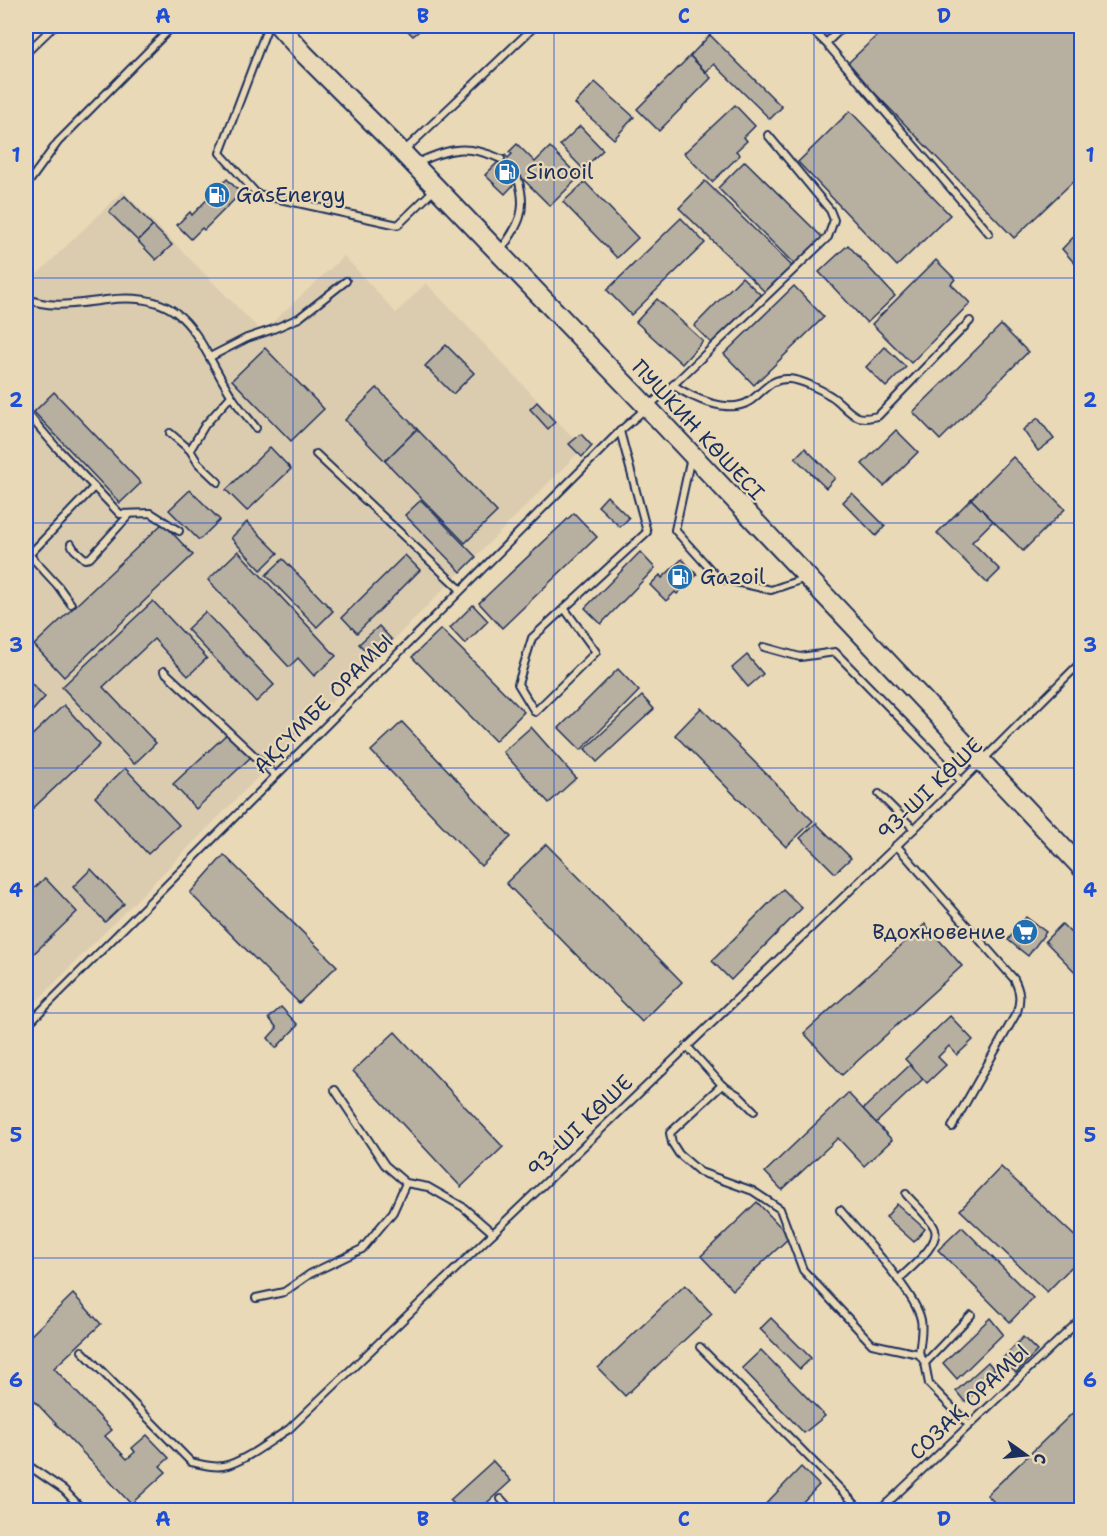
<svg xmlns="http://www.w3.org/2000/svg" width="1107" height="1536" font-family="'Shantell Sans',sans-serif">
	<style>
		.built { fill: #dbccaf }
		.building { fill: #b7afa0; stroke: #1b2f5e; stroke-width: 1.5 }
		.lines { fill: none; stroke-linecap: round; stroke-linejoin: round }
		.service-casing { stroke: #1b2f5e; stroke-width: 10 }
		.secondary-casing { stroke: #1b2f5e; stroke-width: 22 }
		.service { stroke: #ead9b6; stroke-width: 6 }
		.secondary { stroke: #ead9b6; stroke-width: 18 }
		.grid { fill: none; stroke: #1d4ed8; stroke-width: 1.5; stroke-opacity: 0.55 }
		.labels { text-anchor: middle; stroke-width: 4.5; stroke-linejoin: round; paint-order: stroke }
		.poi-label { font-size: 21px; fill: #1b2f5e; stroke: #ead9b6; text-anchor: start }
		.street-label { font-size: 21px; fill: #1b2f5e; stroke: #ead9b6 }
		.neatline { fill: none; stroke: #1d4ed8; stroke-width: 2 }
		.grid-label { font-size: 20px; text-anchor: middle; font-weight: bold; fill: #1d4ed8 }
	</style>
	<rect width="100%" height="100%" fill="#ead9b6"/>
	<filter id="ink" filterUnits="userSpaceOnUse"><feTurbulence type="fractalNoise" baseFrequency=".0167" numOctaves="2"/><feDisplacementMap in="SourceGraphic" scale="12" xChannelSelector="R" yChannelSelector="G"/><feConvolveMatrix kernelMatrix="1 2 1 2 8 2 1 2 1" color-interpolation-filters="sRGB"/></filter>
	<g filter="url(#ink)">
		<path class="built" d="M123 191 262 332 344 256 396 313 426 283 583 448 26 1012V285Z"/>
		<g class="building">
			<path d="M403 26H425L413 36Z"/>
			<path d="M887 26H1082V173L1014 238 847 64Z"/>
			<path d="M710 35 782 107 770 119 714 64 706 72 690 56Z"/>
			<path d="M690 56 711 78 659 131 637 109Z"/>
			<path d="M595 82 634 117 614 139 575 104Z"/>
			<path d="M735 105 755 126 744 137 747 141 736 151 740 155 712 182 684 153Z"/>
			<path d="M850 111 950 215 897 266 798 162Z"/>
			<path d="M580 126 603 150 583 169 560 145Z"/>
			<path d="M517 144 535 162 550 147 579 177 550 206 521 177 505 194 485 175 505 155 508 158 512 154 509 152Z"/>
			<path d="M745 161 823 238 795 265 718 188Z"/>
			<path d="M227 179 241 193 204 230 202 228 191 239 177 225 190 212 192 215Z"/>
			<path d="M705 181 792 266 766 293 679 208Z"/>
			<path d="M585 182 638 238 617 258 563 202Z"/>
			<path d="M125 196 153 226 138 241 109 212Z"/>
			<path d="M681 218 705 243 631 315 607 290Z"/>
			<path d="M153 226 172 245 156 260 138 241Z"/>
			<path d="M1082 228V264L1078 267 1062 249Z"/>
			<path d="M848 245 895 296 867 323 819 272Z"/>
			<path d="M936 260 955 279 951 284 970 303 911 363 872 324Z"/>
			<path d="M742 277 762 296 714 346 694 326Z"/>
			<path d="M794 286 824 317 754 385 724 354Z"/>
			<path d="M657 299 703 341 682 364 636 322Z"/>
			<path d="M1001 325 1028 352 940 440 913 412Z"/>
			<path d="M446 345 474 373 453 394 425 366Z"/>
			<path d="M885 347 906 367 886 387 866 367Z"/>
			<path d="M265 348 324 409 291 441 232 380Z"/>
			<path d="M377 388 417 429 385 461 345 420Z"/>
			<path d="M54 392 141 483 120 503 34 412Z"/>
			<path d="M537 402 555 422 548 429 530 409Z"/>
			<path d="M1038 418 1054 439 1038 451 1023 430Z"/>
			<path d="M417 429 497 512 465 543 385 461Z"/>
			<path d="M896 430 918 452 884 486 862 464Z"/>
			<path d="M581 434 592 446 582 457 569 444Z"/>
			<path d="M270 447 291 469 247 511 226 490Z"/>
			<path d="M805 448 835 478 826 488 795 458Z"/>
			<path d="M1013 457 1065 509 1023 551 971 499Z"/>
			<path d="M190 490 220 520 199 540 169 510Z"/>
			<path d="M852 493 885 526 876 536 843 502Z"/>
			<path d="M607 496 629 518 620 527 598 506Z"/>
			<path d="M971 499 993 521 972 542 1000 570 987 583 937 533Z"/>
			<path d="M421 500 476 557 461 572 405 515Z"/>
			<path d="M574 513 597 537 502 628 479 603Z"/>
			<path d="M247 522 278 553 261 570 231 538Z"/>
			<path d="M163 523 193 555 64 677 34 645Z"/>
			<path d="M238 551 336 656 314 676 298 658 289 667 208 580Z"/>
			<path d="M640 552 655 568 601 624 585 608Z"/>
			<path d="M405 555 420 570 357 633 342 617Z"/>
			<path d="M283 559 333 611 317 627 266 575Z"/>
			<path d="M682 559 697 575 677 594 675 592 666 601 650 585 660 575 662 578Z"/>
			<path d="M153 601 207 658 188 676 154 639 103 687 156 743 134 764 62 687Z"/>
			<path d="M473 605 488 621 465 644 450 628Z"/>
			<path d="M205 612 274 685 256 702 187 629Z"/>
			<path d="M379 626 392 640 373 658 359 644Z"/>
			<path d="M441 629 524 712 495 741 412 657Z"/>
			<path d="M747 655 763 674 748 687 732 668Z"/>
			<path d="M618 669 639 691 581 750 559 728Z"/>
			<path d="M26 678 45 697 26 718Z"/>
			<path d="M642 696 654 709 597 762 585 749Z"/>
			<path d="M64 705 100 745 26 815V741Z"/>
			<path d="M701 708 813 821 786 847 675 735Z"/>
			<path d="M402 722 511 837 481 866 371 751Z"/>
			<path d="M531 727 576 778 549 803 503 752Z"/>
			<path d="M229 732 252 756 196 809 173 784Z"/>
			<path d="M125 768 179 825 148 854 95 797Z"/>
			<path d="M816 823 851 858 835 873 800 838Z"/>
			<path d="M546 844 682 982 642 1022 506 883Z"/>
			<path d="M224 855 337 966 299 1003 190 893Z"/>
			<path d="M91 869 124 904 105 922 73 887Z"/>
			<path d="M45 878 77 912 26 961V896Z"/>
			<path d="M783 889 802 908 731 980 712 961Z"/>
			<path d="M1026 917 1046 932 1028 956 1008 940Z"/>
			<path d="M925 924 962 966 842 1075 804 1033Z"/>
			<path d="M1062 924 1082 944V979L1045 941Z"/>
			<path d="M281 1007 298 1025 276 1048 268 1038 277 1028 269 1018Z"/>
			<path d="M950 1016 973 1040 957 1055 949 1046 938 1057 946 1065 927 1083 905 1059Z"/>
			<path d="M395 1032 503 1147 461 1187 353 1071Z"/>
			<path d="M910 1065 923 1079 876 1123 863 1109Z"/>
			<path d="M848 1093 892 1140 864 1166 838 1138 782 1190 765 1172Z"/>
			<path d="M1001 1167 1082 1243V1256L1047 1292 960 1210Z"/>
			<path d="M757 1202 790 1237 733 1290 701 1256Z"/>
			<path d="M897 1204 925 1229 914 1242 886 1217Z"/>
			<path d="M962 1227 1033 1298 1010 1322 938 1250Z"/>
			<path d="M685 1285 712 1314 625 1396 598 1368Z"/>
			<path d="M73 1294 101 1324 54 1368 112 1430 105 1436 127 1459 135 1452 132 1448 147 1435 169 1458 160 1466 166 1472 131 1504 26 1392V1340Z"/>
			<path d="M771 1318 811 1358 800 1369 760 1329Z"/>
			<path d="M990 1318 1003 1334 957 1379 943 1363Z"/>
			<path d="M1023 1337 1037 1351 1016 1373 1002 1359Z"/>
			<path d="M761 1350 825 1416 804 1433 742 1368Z"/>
			<path d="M988 1362 997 1373 965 1402 956 1391Z"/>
			<path d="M1082 1404V1510H1002L987 1495Z"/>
			<path d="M493 1461 511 1481 479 1510H460L450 1500Z"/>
			<path d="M801 1467 819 1485 795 1510H760Z"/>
		</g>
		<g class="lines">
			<g class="service-casing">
				<g id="service">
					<path d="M268 26 220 153 257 194 398 225 434 190"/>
					<path d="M808 26 826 43 989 233"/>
					<path d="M826 43 844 26"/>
					<path d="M26 53 54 26"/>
					<path d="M405 150 535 26"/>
					<path d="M417 163C449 148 467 144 501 159"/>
					<path d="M26 186 58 142 173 26"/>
					<path d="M501 250C519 224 528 211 518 179"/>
					<path d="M26 298C50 310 79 303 106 300 189 289 195 338 231 395 238 407 248 417 256 428"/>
					<path d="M210 357 247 338 271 330 299 318 346 281"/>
					<path d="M673 385C692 398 729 415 750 401 764 391 770 378 789 379 802 380 820 389 831 396 840 401 847 412 856 416 863 420 871 417 878 416L970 321"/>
					<path d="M26 412 56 447 120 514 151 513 179 531"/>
					<path d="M170 433 190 450 198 463 218 482"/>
					<path d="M190 450 205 425 231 396"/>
					<path d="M316 454 460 589"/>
					<path d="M691 457 675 530 718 578 771 590 806 578"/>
					<path d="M71 544 74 549 85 559 90 558 129 515"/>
					<path d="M26 551 58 586 71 604"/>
					<path d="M30 554 94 487"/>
					<path d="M564 608 596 652 535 712 518 684 532 638 647 532 620 431"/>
					<path d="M764 647 800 657 835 652 962 782"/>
					<path d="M164 671 275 775"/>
					<path d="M879 794 914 829"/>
					<path d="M896 845 1014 979C1020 991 1021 999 1017 1012L952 1127"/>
					<path d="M26 1026 620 431 673 385 828 237 834 220 830 210 768 135"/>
					<path d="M687 1046 722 1085"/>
					<path d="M335 1090 385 1165 406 1183 428 1187 463 1207 493 1233"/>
					<path d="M754 1111 738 1095 722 1085 670 1133 672 1143 679 1154 700 1172 753 1191 780 1209 803 1270 872 1344 919 1354 925 1363 929 1384 969 1425"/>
					<path d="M840 1210C859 1233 916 1293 921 1320 923 1330 920 1343 919 1354"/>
					<path d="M898 1280C909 1269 943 1243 934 1227 928 1215 914 1204 906 1194"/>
					<path d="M256 1298 284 1292 310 1274 362 1249 393 1212 406 1183"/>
					<path d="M700 1347 861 1510"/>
					<path d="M82 1351 191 1462C201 1464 212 1468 223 1466 241 1464 273 1439 289 1429L914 829 1082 661"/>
					<path d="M925 1363 971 1315"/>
					<path d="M26 1464 64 1490 83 1510"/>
					<path d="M501 1499 511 1510"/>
					<path d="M887 1503 893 1510"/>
					<path d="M880 1510 1082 1318"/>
				</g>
			</g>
			<g class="secondary-casing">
				<path id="secondary" d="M279 26 304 54 402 152 647 407 1082 868"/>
			</g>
			<use href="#service" class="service"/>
			<use href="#secondary" class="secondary"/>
		</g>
	</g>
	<path class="grid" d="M293 26V1510M554 26V1510M814 26V1510M26 278H1082M26 523H1082M26 768H1082M26 1013H1082M26 1258H1082"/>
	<defs>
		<g id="fuel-disc" transform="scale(1.35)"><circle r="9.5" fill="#1f6fb2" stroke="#ead9b6"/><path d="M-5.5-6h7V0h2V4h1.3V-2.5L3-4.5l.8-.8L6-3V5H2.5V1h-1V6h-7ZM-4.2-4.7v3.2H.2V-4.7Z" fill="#fff"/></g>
		<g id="supermarket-disc" transform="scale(1.35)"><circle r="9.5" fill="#1f6fb2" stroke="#ead9b6"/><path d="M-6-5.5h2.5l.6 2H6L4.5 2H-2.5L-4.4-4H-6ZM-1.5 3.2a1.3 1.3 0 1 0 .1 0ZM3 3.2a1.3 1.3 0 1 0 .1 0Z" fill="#fff"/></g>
	</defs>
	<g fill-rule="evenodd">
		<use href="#fuel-disc" x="507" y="172"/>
		<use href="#fuel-disc" x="217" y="195"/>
		<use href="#fuel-disc" x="680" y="577"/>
		<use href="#supermarket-disc" x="1025" y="932"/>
	</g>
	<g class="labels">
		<g class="poi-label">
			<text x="526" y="179">Sinooil</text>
			<text x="236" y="202">GasEnergy</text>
			<text x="700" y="584">Gazoil</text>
			<text x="1006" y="939" text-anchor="end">Вдохновение</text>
		</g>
		<g class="street-label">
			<text transform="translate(698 430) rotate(47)" y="7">ПУШКИН КӨШЕСІ</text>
			<text transform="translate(323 704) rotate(-45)" y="7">АҚСҮМБЕ ОРАМЫ</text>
			<text transform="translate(930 789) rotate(-44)" y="7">93-ШІ КӨШЕ</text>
			<text transform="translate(580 1126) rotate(-44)" y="7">93-ШІ КӨШЕ</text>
			<text transform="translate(969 1402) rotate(-44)" y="7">СОЗАҚ ОРАМЫ</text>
		</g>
	</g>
	<rect width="1107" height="1536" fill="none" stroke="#ead9b6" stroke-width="66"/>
	<g transform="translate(1026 1455) rotate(105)" stroke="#ead9b6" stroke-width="4.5" paint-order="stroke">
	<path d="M0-4.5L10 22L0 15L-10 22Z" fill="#1b2f5e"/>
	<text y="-9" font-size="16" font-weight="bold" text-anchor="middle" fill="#1b2f5e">С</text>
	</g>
	<rect x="33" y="33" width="1041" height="1470" class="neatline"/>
	<g class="grid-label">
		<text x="163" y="23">A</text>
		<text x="423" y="23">B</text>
		<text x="684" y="23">C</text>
		<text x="944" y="23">D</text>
		<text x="16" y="162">1</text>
		<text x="1090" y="162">1</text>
		<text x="16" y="407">2</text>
		<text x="1090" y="407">2</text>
		<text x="16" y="652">3</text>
		<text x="1090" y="652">3</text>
		<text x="16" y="897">4</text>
		<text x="1090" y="897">4</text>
		<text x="16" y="1142">5</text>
		<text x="1090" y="1142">5</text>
		<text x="16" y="1387">6</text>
		<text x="1090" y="1387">6</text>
		<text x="163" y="1526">A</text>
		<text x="423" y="1526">B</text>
		<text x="684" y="1526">C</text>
		<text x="944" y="1526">D</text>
	</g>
</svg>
